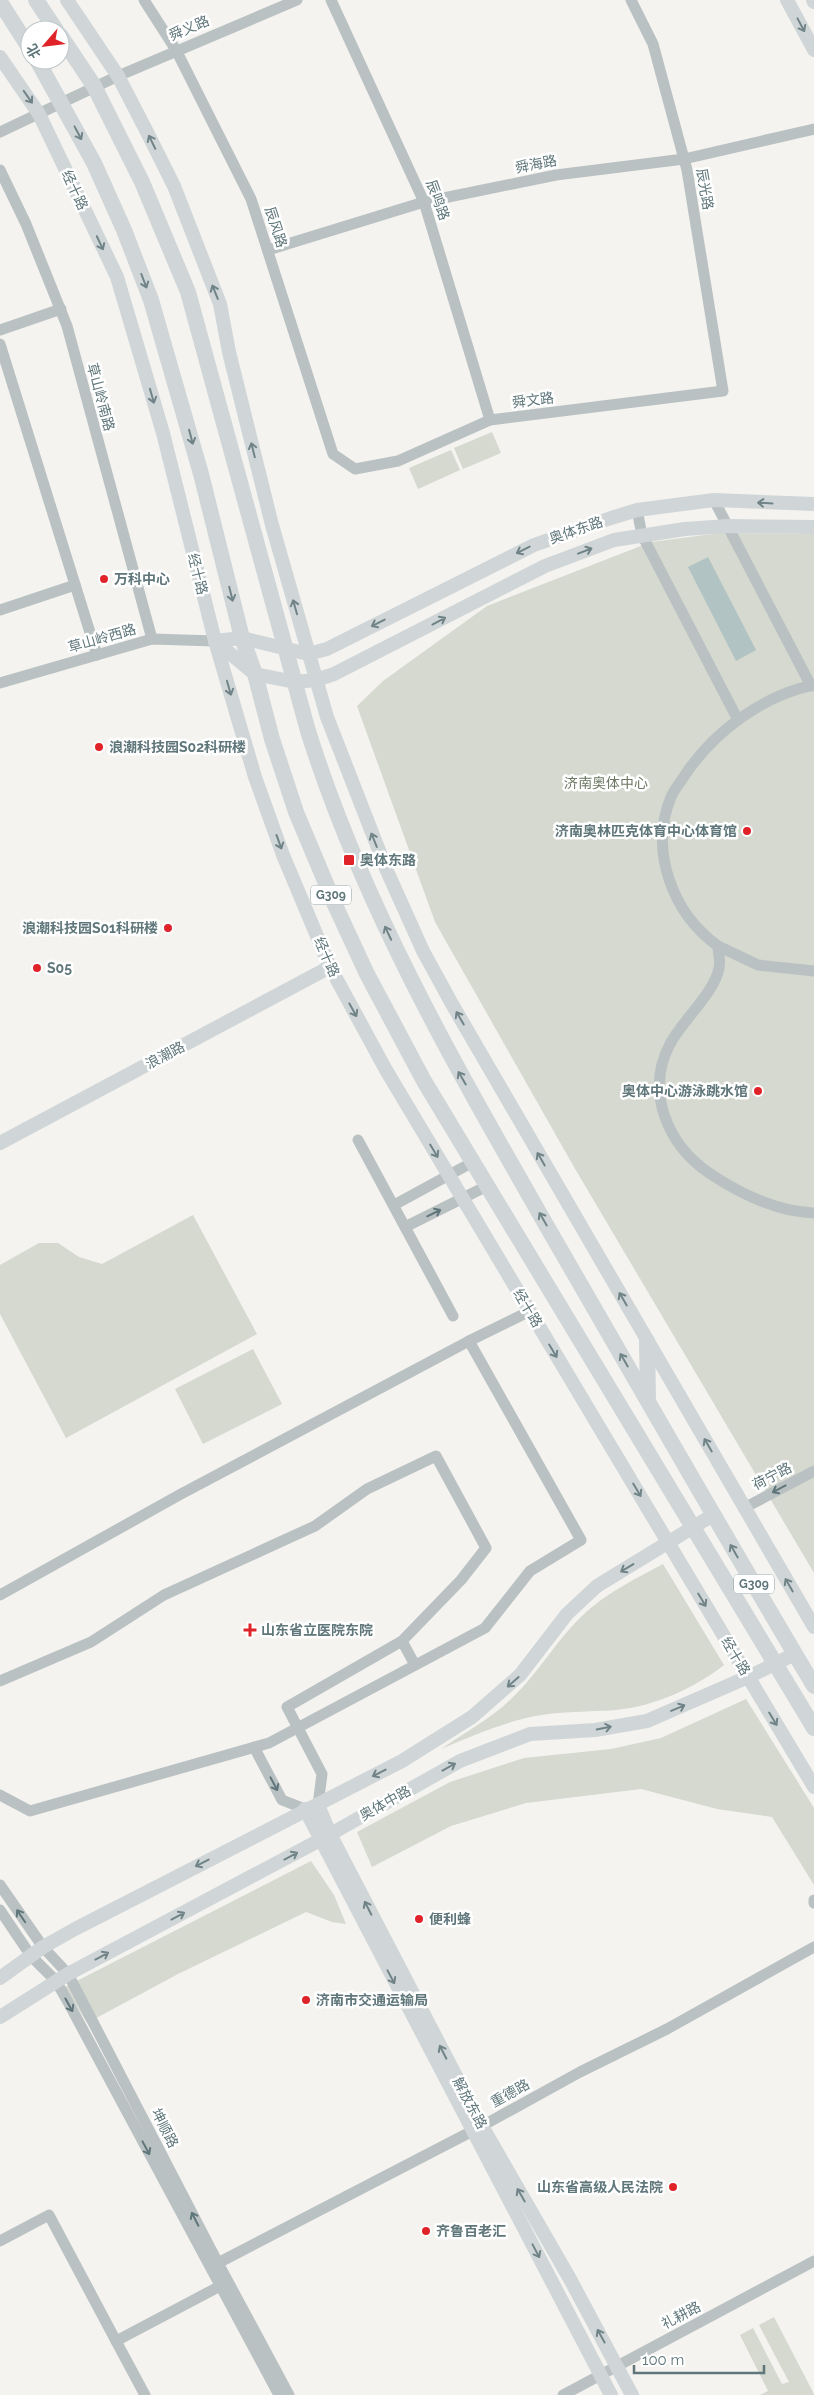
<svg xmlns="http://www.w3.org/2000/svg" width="814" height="2395" font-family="Raleway,'Noto Sans SC',sans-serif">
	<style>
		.green { fill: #d5d9cf }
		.water { fill: #b1c3c3 }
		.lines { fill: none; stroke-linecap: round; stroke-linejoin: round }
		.minor { stroke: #bac1c2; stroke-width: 11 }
		.major { stroke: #d0d6d8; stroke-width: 14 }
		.highway { stroke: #d0d6d8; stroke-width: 16 }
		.oneway { stroke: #708488 }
		.oneway2 { stroke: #5f767a }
		.poi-dot { fill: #e02329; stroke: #fff; stroke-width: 2 }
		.labels { text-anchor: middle; stroke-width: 5; stroke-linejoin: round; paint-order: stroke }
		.shield { fill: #fff; stroke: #8f9fa2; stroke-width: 1 }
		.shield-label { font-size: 12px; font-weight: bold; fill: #5f767a }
		.street-label { font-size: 14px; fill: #5f767a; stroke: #fff }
		.poi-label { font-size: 14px; font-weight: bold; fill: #5f767a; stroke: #fff; text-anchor: start }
		.park-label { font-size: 14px; fill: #6c7862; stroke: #fff }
	</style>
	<rect width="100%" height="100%" fill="#f4f3ef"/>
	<g class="green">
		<path d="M492 432 501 453 463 469 454 448Z"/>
		<path d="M451 450 460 470 418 489 409 468Z"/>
		<path d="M720 533 814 534V1573L574 1167 435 922 357 706 383 681 487 606 651 542Z"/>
		<path d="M193 1215 257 1334 66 1438 0 1314V1265L39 1243H58L79 1257 102 1264Z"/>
		<path d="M253 1349 282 1404 203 1444 175 1389Z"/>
		<path d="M663 1564 724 1665C693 1689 655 1706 616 1710 589 1712 561 1711 535 1716 502 1723 472 1736 441 1749 464 1733 492 1718 512 1698 541 1671 560 1633 592 1607 614 1589 639 1577 663 1564Z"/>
		<path d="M746 1699 814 1808V1885L772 1817 717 1809 641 1789 526 1803 451 1826 372 1867 357 1832 450 1782 524 1758 611 1749 661 1738Z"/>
		<path d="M311 1861 334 1895 346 1924 332 1922 306 1912 178 1974 87 2023 65 1987Z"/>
		<path d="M774 2317 814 2394V2395H760L768 2391 740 2335 753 2328 782 2384 789 2382 759 2325Z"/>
	</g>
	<path class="water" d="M708 557 756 650 736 661 688 567Z"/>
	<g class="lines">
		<g class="minor">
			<path d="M144 0 176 50 251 199 333 454 355 469 398 461 490 420 723 391 687 170 653 44 631 0"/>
			<path d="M331 0 424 202 490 420"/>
			<path d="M0 132 118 76 297 0"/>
			<path d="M0 170 26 224 67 326 152 639"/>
			<path d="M268 250 424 202 556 175 684 159 814 129"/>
			<path d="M0 330 61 309"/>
			<path d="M0 344 97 655"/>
			<path d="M714 500 811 686"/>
			<path d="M637 510 642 535 738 720"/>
			<path d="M0 610 75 585"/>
			<path d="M0 683 152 639 215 641"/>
			<path d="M814 685C761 696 712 733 683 778 679 784 674 790 671 797 649 850 672 913 718 946 718 953 721 961 719 968 715 992 682 1021 670 1044 645 1091 667 1144 709 1173 739 1193 777 1212 814 1213"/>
			<path d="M718 946 758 965 814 971"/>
			<path d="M358 1140 453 1316"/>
			<path d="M394 1205 473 1162"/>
			<path d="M405 1227 487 1186"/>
			<path d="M744 1508 814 1471"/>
			<path d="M0 1595 181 1494 469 1341 530 1311"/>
			<path d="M402 1641 415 1665"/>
			<path d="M0 1681 91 1642 164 1595 315 1526 367 1489 436 1456 486 1548 461 1580 402 1641 287 1707 322 1774 318 1805"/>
			<path d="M254 1747 282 1800 305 1809"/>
			<path d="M0 1795 30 1811 269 1743 485 1628 530 1571 581 1540 469 1341"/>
			<path d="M0 1885 43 1947 68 1974 218 2263 289 2395"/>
			<path d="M814 1900V1903"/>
			<path d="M0 1910 31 1956 56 1981 68 2002 279 2395"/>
			<path d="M0 2241 49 2215 116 2341"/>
			<path d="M218 2263 482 2126 580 2072 667 2029 814 1947"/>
			<path d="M145 2395 116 2341 226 2283"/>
			<path d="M563 2395 814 2261"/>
		</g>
		<g class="major">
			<path d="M67 0 118 76 148 134 174 186 220 304 229 352 272 525 327 717 387 871 423 951 452 1004 814 1627"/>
			<path d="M787 0 814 50"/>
			<path d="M813 0 814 2"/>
			<path d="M0 57 39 114 117 277 163 433 215 641 255 777 283 855 330 967 386 1070 814 1787"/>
			<path d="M215 641 255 674 295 682 316 680 334 674 545 566 614 540 685 529 728 526 814 527"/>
			<path d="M215 641 242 638 308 654 327 649 534 545 611 518 637 510 714 500 814 504"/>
			<path d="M0 1143 330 967"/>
			<path d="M318 1805 330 1834 482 2126 570 2279 632 2395"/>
			<path d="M305 1809 611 2395"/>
			<path d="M0 1978 43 1947 75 1929 402 1761 472 1717 520 1675 567 1614 597 1586 713 1515"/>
			<path d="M0 2017 68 1974 320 1840 460 1761 530 1734 595 1730 647 1721 748 1677 795 1654"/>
		</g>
		<g class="highway">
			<path d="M36 0 56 30"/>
			<path d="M0 2 30 49"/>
			<path d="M60 35 94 86 142 182 188 292 308 731C364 909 457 1069 549 1230 637 1382 724 1535 814 1686"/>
			<path d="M37 60 94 163 124 230 151 300 201 474 242 638 255 674 272 739 296 812 335 905 367 974 424 1081 814 1728"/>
			<path d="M647 1341 648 1400"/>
		</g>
	</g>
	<defs><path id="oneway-shaft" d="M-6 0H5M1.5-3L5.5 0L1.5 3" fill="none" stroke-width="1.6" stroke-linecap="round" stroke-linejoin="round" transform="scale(1.25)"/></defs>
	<g class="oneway">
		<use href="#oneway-shaft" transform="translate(801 25) rotate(62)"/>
		<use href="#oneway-shaft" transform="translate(28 97) rotate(55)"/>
		<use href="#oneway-shaft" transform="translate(78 133) rotate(62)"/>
		<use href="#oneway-shaft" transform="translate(152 142) rotate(-116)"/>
		<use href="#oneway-shaft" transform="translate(100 243) rotate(65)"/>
		<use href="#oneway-shaft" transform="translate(144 281) rotate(69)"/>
		<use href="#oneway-shaft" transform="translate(215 292) rotate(-112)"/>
		<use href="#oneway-shaft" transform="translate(152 396) rotate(74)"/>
		<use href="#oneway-shaft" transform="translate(191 437) rotate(75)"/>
		<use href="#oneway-shaft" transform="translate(253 450) rotate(-104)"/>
		<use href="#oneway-shaft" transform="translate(765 503) rotate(-177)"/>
		<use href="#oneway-shaft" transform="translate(523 550) rotate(153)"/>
		<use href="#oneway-shaft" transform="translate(585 551) rotate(-21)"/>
		<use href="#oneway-shaft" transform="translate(231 594) rotate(76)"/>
		<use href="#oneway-shaft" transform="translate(295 607) rotate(-106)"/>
		<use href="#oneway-shaft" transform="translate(439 621) rotate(-28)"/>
		<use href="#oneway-shaft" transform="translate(378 623) rotate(153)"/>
		<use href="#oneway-shaft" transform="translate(229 688) rotate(74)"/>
		<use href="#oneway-shaft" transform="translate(374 840) rotate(-112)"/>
		<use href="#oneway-shaft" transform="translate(279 842) rotate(70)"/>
		<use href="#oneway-shaft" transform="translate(388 933) rotate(-115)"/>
		<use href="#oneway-shaft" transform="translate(353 1010) rotate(61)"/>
		<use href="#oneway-shaft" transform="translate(460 1018) rotate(-120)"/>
		<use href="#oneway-shaft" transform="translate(462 1078) rotate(-120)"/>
		<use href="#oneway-shaft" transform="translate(434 1151) rotate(59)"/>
		<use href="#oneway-shaft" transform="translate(541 1159) rotate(-120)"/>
		<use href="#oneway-shaft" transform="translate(543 1219) rotate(-120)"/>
		<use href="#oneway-shaft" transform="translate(623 1299) rotate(-120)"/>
		<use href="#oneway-shaft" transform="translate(553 1351) rotate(59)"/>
		<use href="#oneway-shaft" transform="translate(624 1360) rotate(-120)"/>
		<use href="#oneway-shaft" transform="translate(708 1445) rotate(-120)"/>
		<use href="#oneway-shaft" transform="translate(637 1490) rotate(59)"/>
		<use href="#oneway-shaft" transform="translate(734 1551) rotate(-120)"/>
		<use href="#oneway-shaft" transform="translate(627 1568) rotate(149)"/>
		<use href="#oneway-shaft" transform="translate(789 1585) rotate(-120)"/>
		<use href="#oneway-shaft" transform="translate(702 1600) rotate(59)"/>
		<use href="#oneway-shaft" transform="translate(513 1682) rotate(139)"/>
		<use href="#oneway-shaft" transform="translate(678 1708) rotate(-23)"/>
		<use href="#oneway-shaft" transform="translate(773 1719) rotate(59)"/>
		<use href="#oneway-shaft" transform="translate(604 1728) rotate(-11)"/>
		<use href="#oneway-shaft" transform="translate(449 1767) rotate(-29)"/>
		<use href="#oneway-shaft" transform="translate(379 1773) rotate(153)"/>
		<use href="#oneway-shaft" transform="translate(291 1856) rotate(-28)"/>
		<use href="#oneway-shaft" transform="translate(202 1863) rotate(153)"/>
		<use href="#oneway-shaft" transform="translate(368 1908) rotate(-117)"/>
		<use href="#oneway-shaft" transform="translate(178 1916) rotate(-28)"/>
		<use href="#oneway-shaft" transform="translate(102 1956) rotate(-28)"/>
		<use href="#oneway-shaft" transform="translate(391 1977) rotate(62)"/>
		<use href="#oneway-shaft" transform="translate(443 2052) rotate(-117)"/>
		<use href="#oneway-shaft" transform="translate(521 2195) rotate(-120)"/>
		<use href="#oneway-shaft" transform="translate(536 2251) rotate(62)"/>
		<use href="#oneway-shaft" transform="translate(601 2336) rotate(-119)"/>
	</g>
	<g class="oneway2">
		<use href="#oneway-shaft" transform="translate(434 1213) rotate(-26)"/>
		<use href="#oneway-shaft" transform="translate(779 1489) rotate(152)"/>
		<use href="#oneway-shaft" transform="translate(274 1784) rotate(62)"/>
		<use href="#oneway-shaft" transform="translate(21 1916) rotate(-124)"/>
		<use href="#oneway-shaft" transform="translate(69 2005) rotate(61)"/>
		<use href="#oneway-shaft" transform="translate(146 2148) rotate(62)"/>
		<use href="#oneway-shaft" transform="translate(195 2219) rotate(-117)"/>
	</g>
	<g class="poi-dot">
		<circle cx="104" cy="579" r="5"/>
		<circle cx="99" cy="747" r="5"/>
		<circle cx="747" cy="831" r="5"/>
		<rect x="343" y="854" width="12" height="12" rx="2.5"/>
		<circle cx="168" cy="928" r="5"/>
		<circle cx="37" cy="968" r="5"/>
		<circle cx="758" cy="1091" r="5"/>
		<path d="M247.5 1622.5h5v5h5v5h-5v5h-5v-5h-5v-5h5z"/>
		<circle cx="419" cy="1919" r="5"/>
		<circle cx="306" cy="2000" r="5"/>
		<circle cx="673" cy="2187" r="5"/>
		<circle cx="426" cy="2231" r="5"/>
	</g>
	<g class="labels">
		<g class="shield">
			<rect x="311" y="885.5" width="40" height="19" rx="4"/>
			<rect x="734" y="1574.5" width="40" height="19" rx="4"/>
		</g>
		<g class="shield-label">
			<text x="331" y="899">G309</text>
			<text x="754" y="1588">G309</text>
		</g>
		<g class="street-label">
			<text transform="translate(189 28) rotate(-23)" y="5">舜义路</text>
			<text transform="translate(536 164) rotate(-11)" y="5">舜海路</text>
			<text transform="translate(705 189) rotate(80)" y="5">辰光路</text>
			<text transform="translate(75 190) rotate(65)" y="5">经十路</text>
			<text transform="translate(438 200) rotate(70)" y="5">辰鸣路</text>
			<text transform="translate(276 227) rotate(72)" y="5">辰风路</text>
			<text transform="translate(101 397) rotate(75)" y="5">草山岭南路</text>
			<text transform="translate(533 400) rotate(-7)" y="5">舜文路</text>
			<text transform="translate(576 530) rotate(-19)" y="5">奥体东路</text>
			<text transform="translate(198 574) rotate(76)" y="5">经十路</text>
			<text transform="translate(102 638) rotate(-16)" y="5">草山岭西路</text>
			<text transform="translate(327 957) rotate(66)" y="5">经十路</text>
			<text transform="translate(165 1055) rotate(-28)" y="5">浪潮路</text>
			<text transform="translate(528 1308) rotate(59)" y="5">经十路</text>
			<text transform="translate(772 1476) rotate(-28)" y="5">荷宁路</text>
			<text transform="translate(736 1656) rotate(59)" y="5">经十路</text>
			<text transform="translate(385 1803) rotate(-29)" y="5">奥体中路</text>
			<text transform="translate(510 2093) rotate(-29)" y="5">重德路</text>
			<text transform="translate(470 2103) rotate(62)" y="5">解放东路</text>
			<text transform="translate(165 2128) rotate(63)" y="5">坤顺路</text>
			<text transform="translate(681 2315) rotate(-28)" y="5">礼耕路</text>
		</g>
		<g class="poi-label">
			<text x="114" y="584">万科中心</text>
			<text x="109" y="752">浪潮科技园S02科研楼</text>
			<text x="737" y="836" text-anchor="end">济南奥林匹克体育中心体育馆</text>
			<text x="360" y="865">奥体东路</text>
			<text x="158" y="933" text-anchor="end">浪潮科技园S01科研楼</text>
			<text x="47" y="973">S05</text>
			<text x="748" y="1096" text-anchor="end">奥体中心游泳跳水馆</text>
			<text x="261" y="1635">山东省立医院东院</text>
			<text x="429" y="1924">便利蜂</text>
			<text x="316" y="2005">济南市交通运输局</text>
			<text x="663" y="2192" text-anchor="end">山东省高级人民法院</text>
			<text x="436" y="2236">齐鲁百老汇</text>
		</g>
		<g class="park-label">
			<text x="606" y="788">济南奥体中心</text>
		</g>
	</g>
	<g transform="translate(45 45) rotate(242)"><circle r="24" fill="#ffffff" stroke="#bfc8ca"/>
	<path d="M0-4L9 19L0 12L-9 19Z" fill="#e02329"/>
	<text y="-8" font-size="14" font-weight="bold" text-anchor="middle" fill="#5f767a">北</text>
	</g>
	<path d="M634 2365v8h130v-8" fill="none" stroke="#5f767a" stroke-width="2.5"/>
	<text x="642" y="2365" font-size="15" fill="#5f767a" stroke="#ffffff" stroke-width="4" paint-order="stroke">100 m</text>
</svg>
